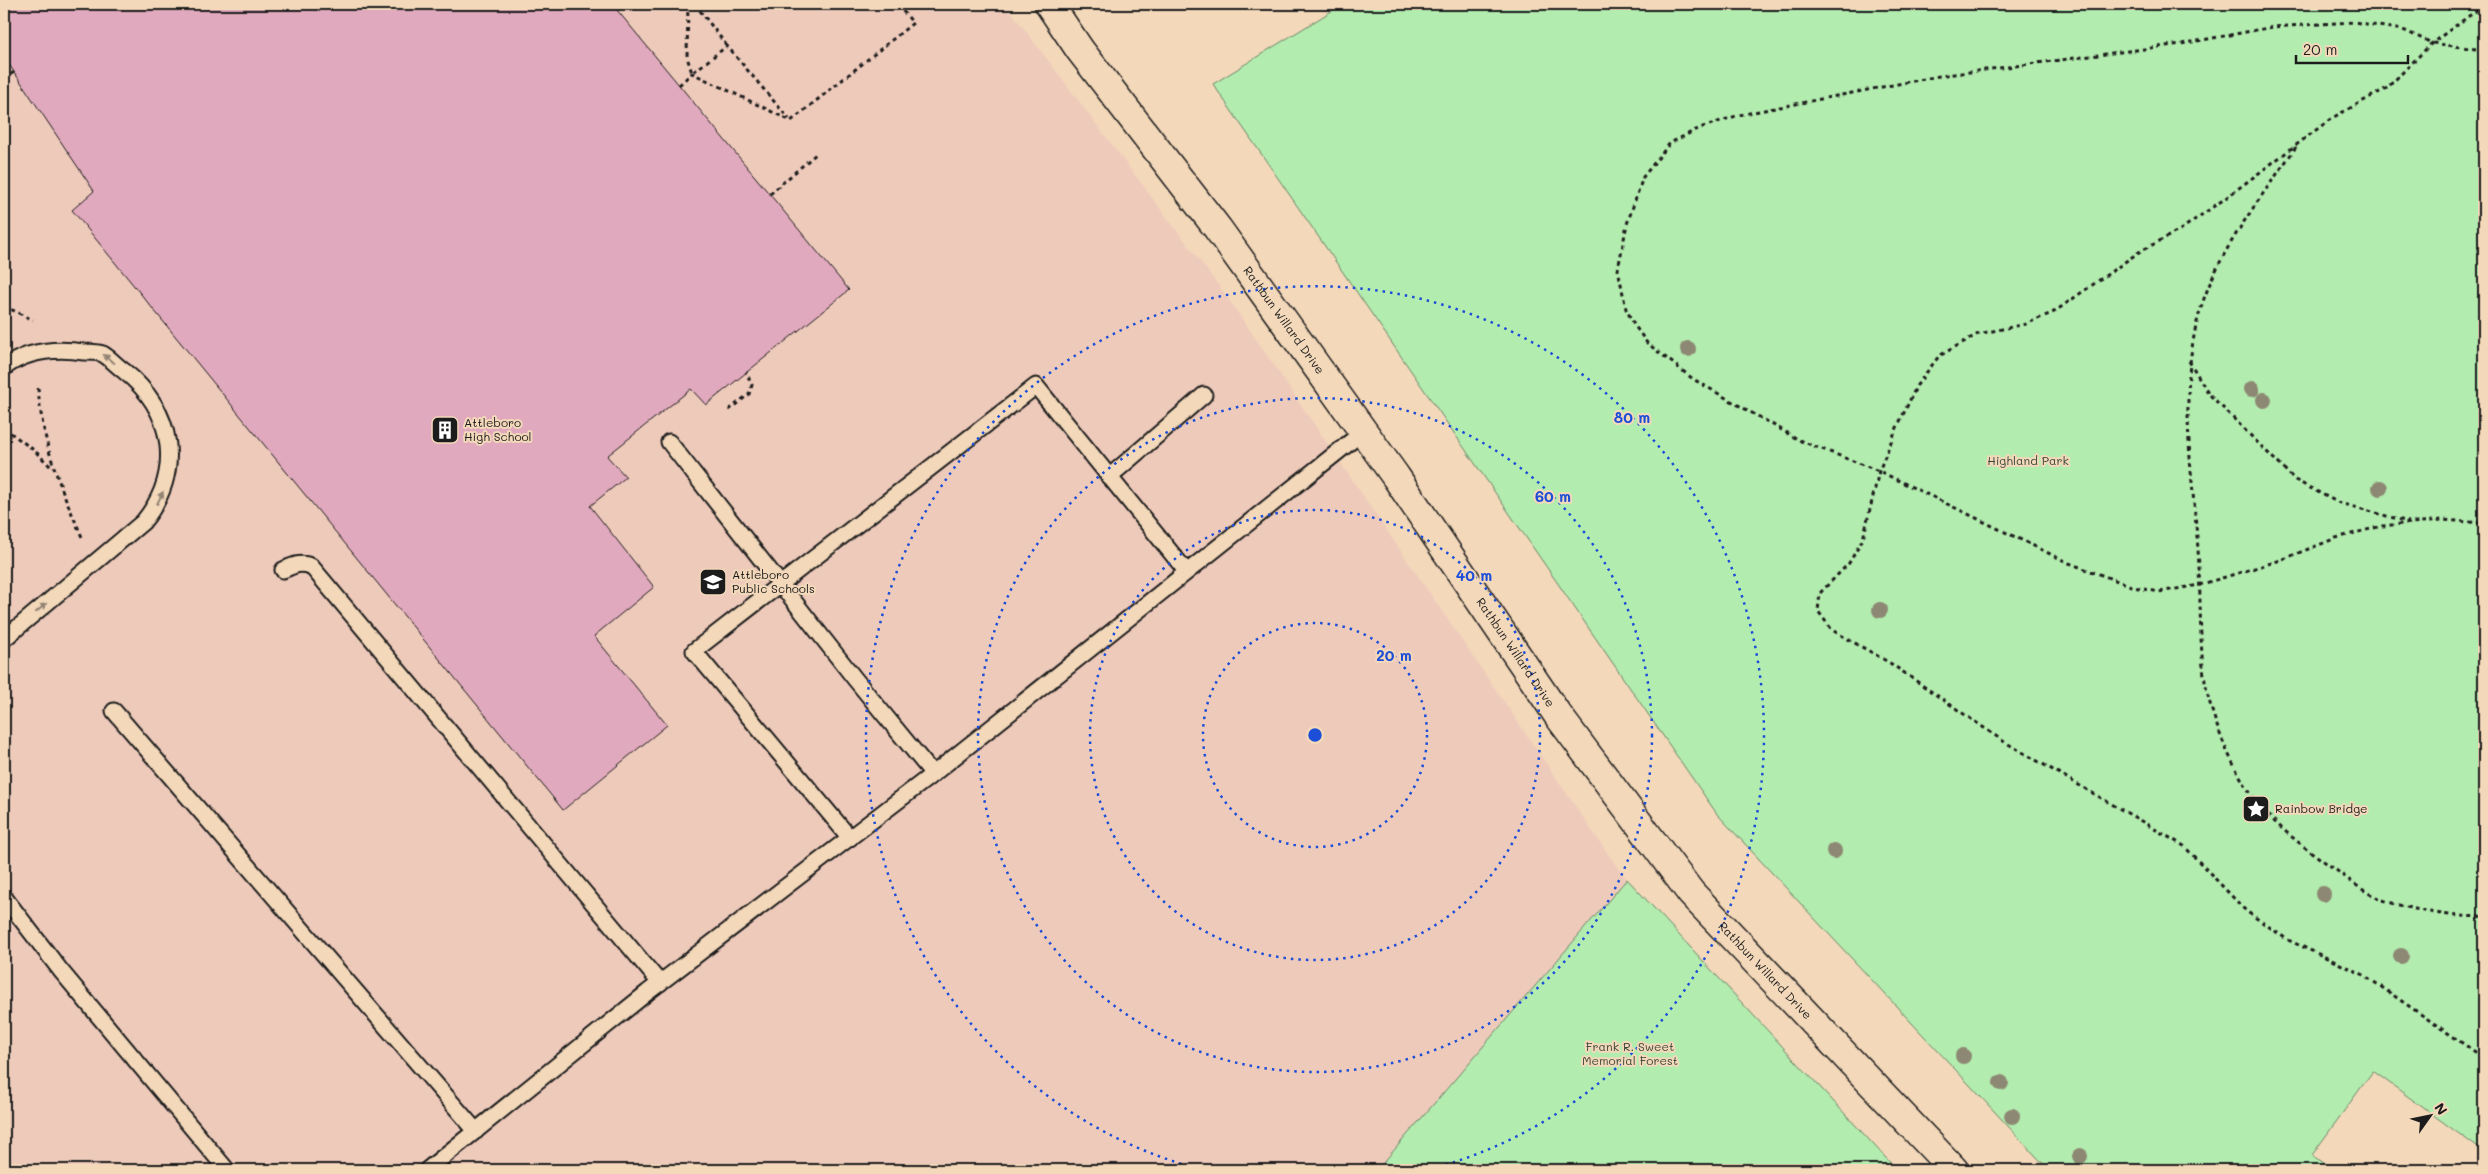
<svg xmlns="http://www.w3.org/2000/svg" width="2488" height="1174" font-family="Mali,sans-serif">
	<style>
		.built { fill: #eecabb }
		.green { fill: #b3ecaf; stroke: #688466 }
		.building { fill: #e1a9bd; stroke: #1c1c1c }
		.lines { fill: none; stroke-linecap: round; stroke-linejoin: round }
		.lane-casing { stroke: #1c1c1c; stroke-width: 19 }
		.street-casing { stroke: #1c1c1c; stroke-width: 31 }
		.path { stroke: #1c1c1c; stroke-width: 3; stroke-dasharray: 4 4; stroke-linecap: butt }
		.lane { stroke: #f3d8ba; stroke-width: 15 }
		.street { stroke: #f3d8ba; stroke-width: 28 }
		.tree { fill: #8d8873 }
		.oneway { fill: #928373 }
		.ring { fill: none; stroke: #1d4ed8; stroke-width: 2.5; stroke-dasharray: 2.5 5 }
		.labels { text-anchor: middle; stroke-width: 4; stroke-linejoin: round; paint-order: stroke }
		.street-label { font-size: 12px; fill: #1c1c1c; stroke: #f3d8ba }
		.poi-label { font-size: 12px; fill: #1c1c1c; stroke: #f3d8ba; text-anchor: start }
		.park-label { font-size: 12px; fill: #3a4639; stroke: #f3d8ba }
		.centre { fill: #1d4ed8; stroke: #f3d8ba; stroke-width: 2.5 }
		.ring-label { font-size: 15px; text-anchor: middle; font-weight: bold; fill: #1d4ed8; stroke: #f3d8ba; stroke-width: 4; stroke-linejoin: round; paint-order: stroke }
	</style>
	<rect width="100%" height="100%" fill="#f3d8ba"/>
	<filter id="ink" filterUnits="userSpaceOnUse"><feTurbulence type="fractalNoise" baseFrequency=".02" numOctaves="2"/><feDisplacementMap in="SourceGraphic" scale="10" xChannelSelector="R" yChannelSelector="G"/><feConvolveMatrix kernelMatrix="1 2 1 2 8 2 1 2 1" color-interpolation-filters="sRGB"/></filter>
	<g filter="url(#ink)">
		<path class="built" d="M4 4H1005L1225 294 1619 870 1897 1170H4Z"/>
		<g class="green">
			<path d="M1343 4H2484V1152L2373 1071 2312 1155 2332 1170H2049L1717 814 1213 84Z"/>
			<path d="M1627 879 1897 1170H1377Z"/>
		</g>
		<path class="building" d="M4 4H612L849 290 706 405 691 389 607 456 626 477 590 506 654 587 594 636 667 725 563 810 72 210 94 191 4 57Z"/>
		<g class="lines">
			<g class="lane-casing">
				<g id="lane">
					<path d="M4 368C27 350 55 348 84 352 89 352 98 352 103 354 110 358 117 366 124 371 174 410 184 472 143 522L4 639"/>
					<path d="M669 442 855 679 933 774"/>
					<path d="M1109 477 1204 395"/>
					<path d="M283 570C294 565 300 562 311 566L660 983"/>
					<path d="M114 711 476 1131"/>
					<path d="M850 838 694 651 1036 386 1186 571"/>
					<path d="M4 897 61 971 227 1170"/>
					<path d="M427 1170 648 992 933 774 1364 431"/>
				</g>
			</g>
			<g class="street-casing">
				<g id="street">
					<path id="s1" d="M1049 4 1080 50 1218 229 1396 477 1557 714 1691 893 1954 1170"/>
				</g>
			</g>
			<g class="path">
				<path d="M688 4 687 57 692 73 727 46 789 119"/>
				<path d="M695 4 727 46"/>
				<path d="M2484 5 2432 43 2387 88 2332 118 2223 200 2180 230 2139 252 2054 312 2026 324 1978 334 1939 356 1917 385 1895 432 1879 471 1863 539 1849 563 1820 593 1818 611 1832 630 1890 663 2003 741 2184 846 2246 911 2288 940 2364 975 2484 1058"/>
				<path d="M2484 50 2432 43 2403 30 2354 22 2273 27 2181 44 1939 76 1739 115 1700 128 1670 143 1643 177 1627 224 1618 269 1626 309 1635 326 1647 343 1693 379 1801 441 1879 471 2069 563 2134 587 2159 592 2199 585 2281 560 2336 538 2382 526 2442 520 2484 523"/>
				<path d="M4 79 14 72"/>
				<path d="M679 85 692 73 791 121 913 23 897 4"/>
				<path d="M2296 147C2259 201 2213 256 2197 322 2180 393 2191 465 2197 537 2201 581 2199 624 2203 667 2208 716 2236 784 2272 819 2291 838 2314 854 2336 870 2349 880 2364 892 2380 899 2407 909 2456 919 2484 916"/>
				<path d="M770 194 817 153"/>
				<path d="M4 306 33 320"/>
				<path d="M2189 361 2209 394 2295 480 2337 502 2408 522"/>
				<path d="M38 388C43 447 59 484 82 537"/>
				<path d="M729 410 749 394 752 385 746 372"/>
				<path d="M4 428 35 451 52 468"/>
			</g>
			<use href="#lane" class="lane"/>
			<use href="#street" class="street"/>
		</g>
		<g class="tree">
			<circle cx="1688" cy="349" r="8"/>
			<circle cx="2252" cy="389" r="8"/>
			<circle cx="2264" cy="400" r="8"/>
			<circle cx="2380" cy="488" r="8"/>
			<circle cx="1880" cy="610" r="8"/>
			<circle cx="1834" cy="851" r="8"/>
			<circle cx="2323" cy="894" r="8"/>
			<circle cx="2401" cy="956" r="8"/>
			<circle cx="1963" cy="1056" r="8"/>
			<circle cx="2001" cy="1083" r="8"/>
			<circle cx="2012" cy="1116" r="8"/>
			<circle cx="2080" cy="1156" r="8"/>
		</g>
		<defs><path id="oneway-solid" d="M-6-.8H1V-3.2L6.5 0L1 3.2V.8H-6Z" transform="scale(1.25)"/></defs>
		<g class="oneway">
			<use href="#oneway-solid" transform="translate(109 359) rotate(-143)"/>
			<use href="#oneway-solid" transform="translate(160 498) rotate(-64)"/>
			<use href="#oneway-solid" transform="translate(41 608) rotate(-40)"/>
		</g>
	</g>
	<g class="ring">
		<circle cx="1315" cy="735" r="112"/>
		<circle cx="1315" cy="735" r="225"/>
		<circle cx="1315" cy="735" r="337"/>
		<path d="M1203 1170A449 449 0 1 1 1427 1170"/>
	</g>
	<defs>
		<g id="building-square" transform="scale(1.4375)"><rect x="-9" y="-9" width="18" height="18" rx="4" fill="#1c1c1c" stroke="#f3d8ba"/><path d="M-4-6H4V6H1V3H-1V6H-4ZM-2.5-4.3h1.7v1.8h-1.7ZM.8-4.3h1.7v1.8H.8ZM-2.5-1h1.7V.8h-1.7ZM.8-1h1.7V.8H.8Z" fill="#fff"/></g>
		<g id="school-square" transform="scale(1.4375)"><rect x="-9" y="-9" width="18" height="18" rx="4" fill="#1c1c1c" stroke="#f3d8ba"/><path d="M0-5L7-2L0 1L-7-2ZM-4 1L0 2.5L4 1V4Q0 6-4 4Z" fill="#fff"/></g>
		<g id="sight-square" transform="scale(1.4375)"><rect x="-9" y="-9" width="18" height="18" rx="4" fill="#1c1c1c" stroke="#f3d8ba"/><path d="M0-6L1.8-2.2L6-1.7L2.9 1.2L3.7 5.4L0 3.3L-3.7 5.4L-2.9 1.2L-6-1.7L-1.8-2.2Z" fill="#fff"/></g>
	</defs>
	<g fill-rule="evenodd">
		<use href="#building-square" x="445" y="430"/>
		<use href="#school-square" x="713" y="582"/>
		<use href="#sight-square" x="2256" y="809"/>
	</g>
	<g class="labels">
		<g class="street-label">
			<text dy="4" stroke="none"><textPath href="#s1" startOffset="394">Rathbun Willard Drive</textPath></text>
			<text dy="4" stroke="none"><textPath href="#s1" startOffset="799">Rathbun Willard Drive</textPath></text>
			<text dy="4" stroke="none"><textPath href="#s1" startOffset="1204">Rathbun Willard Drive</textPath></text>
		</g>
		<g class="poi-label">
			<text x="464" y="427">Attleboro<tspan x="464" dy="14">High School</tspan></text>
			<text x="732" y="579">Attleboro<tspan x="732" dy="14">Public Schools</tspan></text>
			<text x="2275" y="813">Rainbow Bridge</text>
		</g>
		<g class="park-label">
			<text x="2028" y="465">Highland Park</text>
			<text x="1630" y="1051">Frank R. Sweet<tspan x="1630" dy="14">Memorial Forest</tspan></text>
		</g>
	</g>
	<circle cx="1315" cy="735" r="8" class="centre"/>
	<g class="ring-label">
		<text x="1632" y="423">80 m</text>
		<text x="1553" y="502">60 m</text>
		<text x="1474" y="581">40 m</text>
		<text x="1394" y="661">20 m</text>
	</g>
	<rect width="2488" height="1174" fill="none" stroke="#f3d8ba" stroke-width="20"/>
	<rect x="10" y="10" width="2468" height="1154" fill="none" stroke="#1c1c1c" stroke-width="2" filter="url(#ink)"/>
	<g transform="translate(2430 1116) rotate(57)" stroke="#f3d8ba" stroke-width="4" paint-order="stroke">
	<path d="M0-4L9 19L0 12L-9 19Z" fill="#1c1c1c"/>
	<text y="-8" font-size="14" font-weight="bold" text-anchor="middle" fill="#1c1c1c">N</text>
	</g>
	<path d="M2296 55v8h112v-8" fill="none" stroke="#1c1c1c" stroke-width="2.5"/>
	<text x="2303" y="55" font-size="15" fill="#1c1c1c" stroke="#f3d8ba" stroke-width="4" paint-order="stroke">20 m</text>
</svg>
